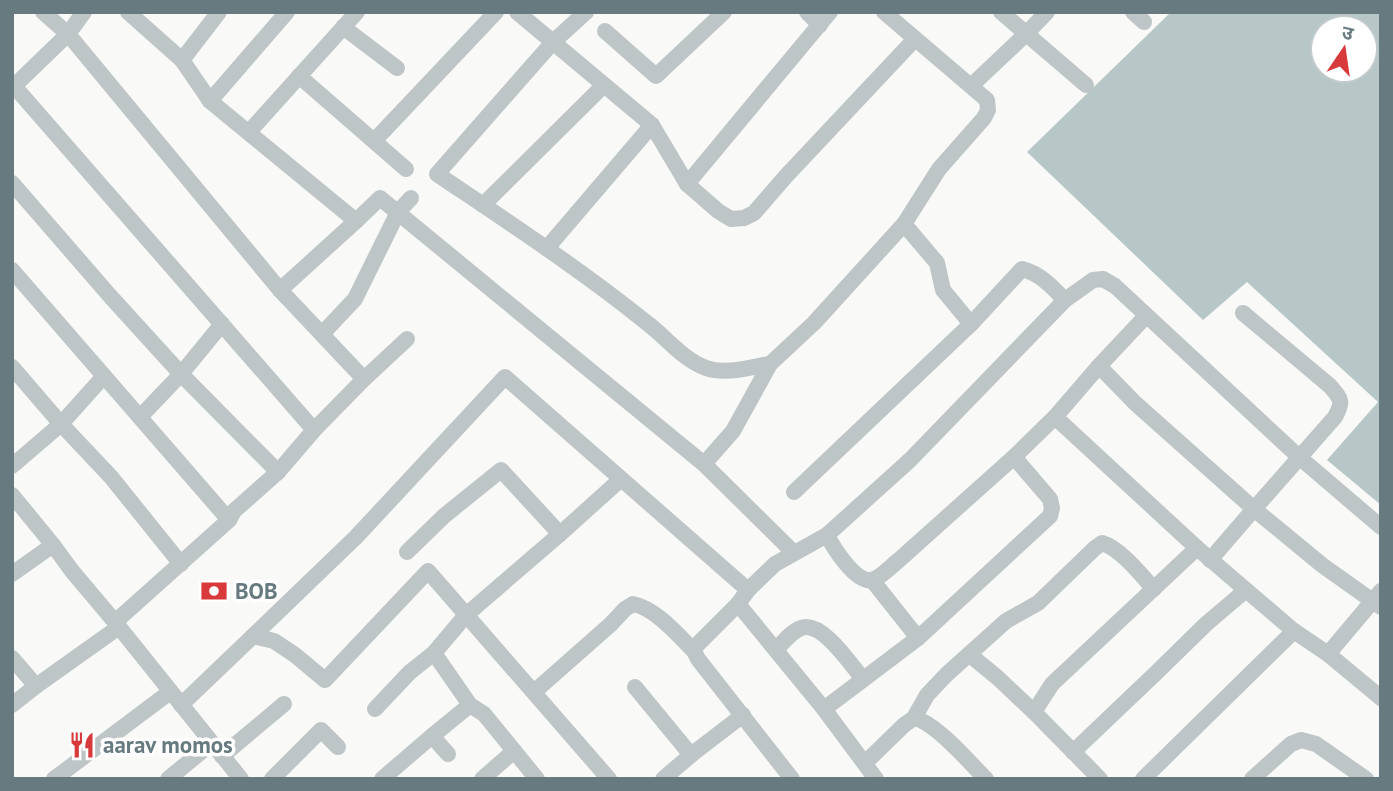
<svg xmlns="http://www.w3.org/2000/svg" width="1393" height="791" font-family="'PT Sans','Noto Sans Devanagari',sans-serif">
	<style>
		.water { fill: #b7c6c7; fill-rule: evenodd }
		.lines { fill: none; stroke-linecap: round; stroke-linejoin: round }
		.minor { stroke: #bec5c6; stroke-width: 16 }
		.labels { text-anchor: middle; stroke-width: 7; stroke-linejoin: round; paint-order: stroke }
		.poi-label { font-size: 23px; font-weight: bold; fill: #667a80; stroke: #fff; text-anchor: start }
	</style>
	<rect width="100%" height="100%" fill="#f9f9f7"/>
	<path class="water" d="M1171 12H1381V505L1327 460 1378 402 1247 282 1203 320 1027 152ZM1323 28H1365V70H1323Z"/>
	<g class="lines">
		<g class="minor">
			<path d="M43 12 68 34 280 290 364 379 314 430 278 472 234 511 229 520 115 622"/>
			<path d="M128 12 182 60 210 101 356 221 380 198 704 464 794 553"/>
			<path d="M517 12 652 125 687 184 718 211 731 219 744 218 754 213 787 175 915 39"/>
			<path d="M586 12 553 42 437 174C508 222 580 269 647 323 667 338 682 359 706 368 726 375 749 367 770 364"/>
			<path d="M807 12 820 25"/>
			<path d="M1001 12 1086 85"/>
			<path d="M1133 12 1144 22"/>
			<path d="M343 27 397 68"/>
			<path d="M605 31 656 76 724 12"/>
			<path d="M182 60 219 12"/>
			<path d="M299 76 406 169"/>
			<path d="M972 85 1026 34 1047 12"/>
			<path d="M14 86 314 430"/>
			<path d="M12 88 68 34 84 12"/>
			<path d="M210 101 287 12"/>
			<path d="M249 132 357 12"/>
			<path d="M374 141 496 12"/>
			<path d="M12 183 110 296 181 374 222 324"/>
			<path d="M687 184 830 12"/>
			<path d="M483 205 604 85"/>
			<path d="M547 248 652 125"/>
			<path d="M12 270 229 520"/>
			<path d="M280 290 356 221"/>
			<path d="M1243 313 1330 386C1341 399 1344 401 1335 417L1254 509 1322 565 1381 607"/>
			<path d="M1146 316 1099 366 1055 417 1197 548 1294 631 1328 654 1381 698"/>
			<path d="M971 324 1022 269C1041 274 1051 286 1065 300"/>
			<path d="M322 334 355 299 398 212 411 198"/>
			<path d="M1099 366 1135 403 1254 509 1210 560"/>
			<path d="M12 367 61 424 111 477 181 564"/>
			<path d="M364 379 407 339"/>
			<path d="M140 417 181 374 278 472"/>
			<path d="M704 464 733 431 770 364 814 323 904 224 939 169 984 118 988 110 987 100 884 12"/>
			<path d="M12 466 61 424 104 376"/>
			<path d="M794 492 971 324 943 290 937 263 904 224"/>
			<path d="M12 495 53 545 72 571 115 622 241 779"/>
			<path d="M827 535C833 547 856 584 872 580 882 577 891 566 899 560L1014 457 1055 417"/>
			<path d="M407 552 444 516 501 470 560 534"/>
			<path d="M12 574 53 545"/>
			<path d="M872 580 918 638"/>
			<path d="M738 604 824 709 876 779"/>
			<path d="M253 636 356 537 505 377 748 590"/>
			<path d="M776 650C783 642 791 632 801 628 822 620 851 665 863 679"/>
			<path d="M434 653 470 705 484 714 537 779"/>
			<path d="M1328 654 1381 591"/>
			<path d="M970 655 998 678 1034 712"/>
			<path d="M12 658 36 686 119 627"/>
			<path d="M635 687 691 755 663 779"/>
			<path d="M534 692 611 624 625 609 633 604C655 608 678 635 694 651"/>
			<path d="M12 705 36 686"/>
			<path d="M181 705 253 636 274 641 295 655 325 680 428 571 609 779"/>
			<path d="M375 709 410 672 434 653 466 615 560 534 621 479"/>
			<path d="M824 709 918 638 1050 516 1052 508 1050 499 1014 457"/>
			<path d="M914 718 927 695 947 674 1006 621 1038 603 1095 548 1102 543C1120 548 1141 575 1154 589"/>
			<path d="M432 736 470 705"/>
			<path d="M1073 752 1157 672 1206 624 1246 590"/>
			<path d="M691 755 743 715"/>
			<path d="M222 756 284 704"/>
			<path d="M865 763 904 725 914 718C935 722 970 763 986 779"/>
			<path d="M54 779 170 692"/>
			<path d="M168 779 212 743"/>
			<path d="M272 779 321 730 338 747"/>
			<path d="M382 779 432 736 448 754"/>
			<path d="M482 779 514 751"/>
			<path d="M792 779 698 659 694 651 696 646 738 604 748 590 775 564 827 535 910 460 1065 300 1093 280 1103 279 1115 286 1299 457 1381 527"/>
			<path d="M1100 779 1034 712 1052 684 1197 548"/>
			<path d="M1143 779 1294 631"/>
			<path d="M1252 779 1291 744 1301 740 1316 744 1366 779"/>
		</g>
	</g>
	<defs>
		<g id="bank-bare" transform="scale(2.1)"><path d="M-6-4H6V4H-6ZM0-2.3a2.3 2.3 0 1 0 0 4.6a2.3 2.3 0 1 0 0-4.6Z" fill="#d8393a" stroke="#fff" stroke-width="2.5" paint-order="stroke"/></g>
		<g id="restaurant-bare" transform="scale(2.1)"><path d="M-5-6h1v4h1v-4h1v4h1v-4h1v5L-1.5 .5V6h-2V.5L-5-1ZM5-6V6H3V1.5H1.5Q1.5-4 5-6Z" fill="#d8393a" stroke="#fff" stroke-width="2.5" paint-order="stroke"/></g>
	</defs>
	<g fill-rule="evenodd">
		<use href="#bank-bare" x="214" y="591"/>
		<use href="#restaurant-bare" x="82" y="745"/>
	</g>
	<g class="labels">
		<g class="poi-label">
			<text x="235" y="599">BOB</text>
			<text x="103" y="753">aarav momos</text>
		</g>
	</g>
	<rect width="1393" height="791" fill="none" stroke="#667a80" stroke-width="28"/>
	<g transform="translate(1344 49) rotate(13)"><circle r="33" fill="#ffffff" stroke="#c2cacc" stroke-width="2"/>
	<path d="M0-5L12 26L0 18L-12 26Z" fill="#d8393a"/>
	<text y="-10" font-size="19" font-weight="bold" text-anchor="middle" fill="#667a80">उ</text>
	</g>
</svg>
